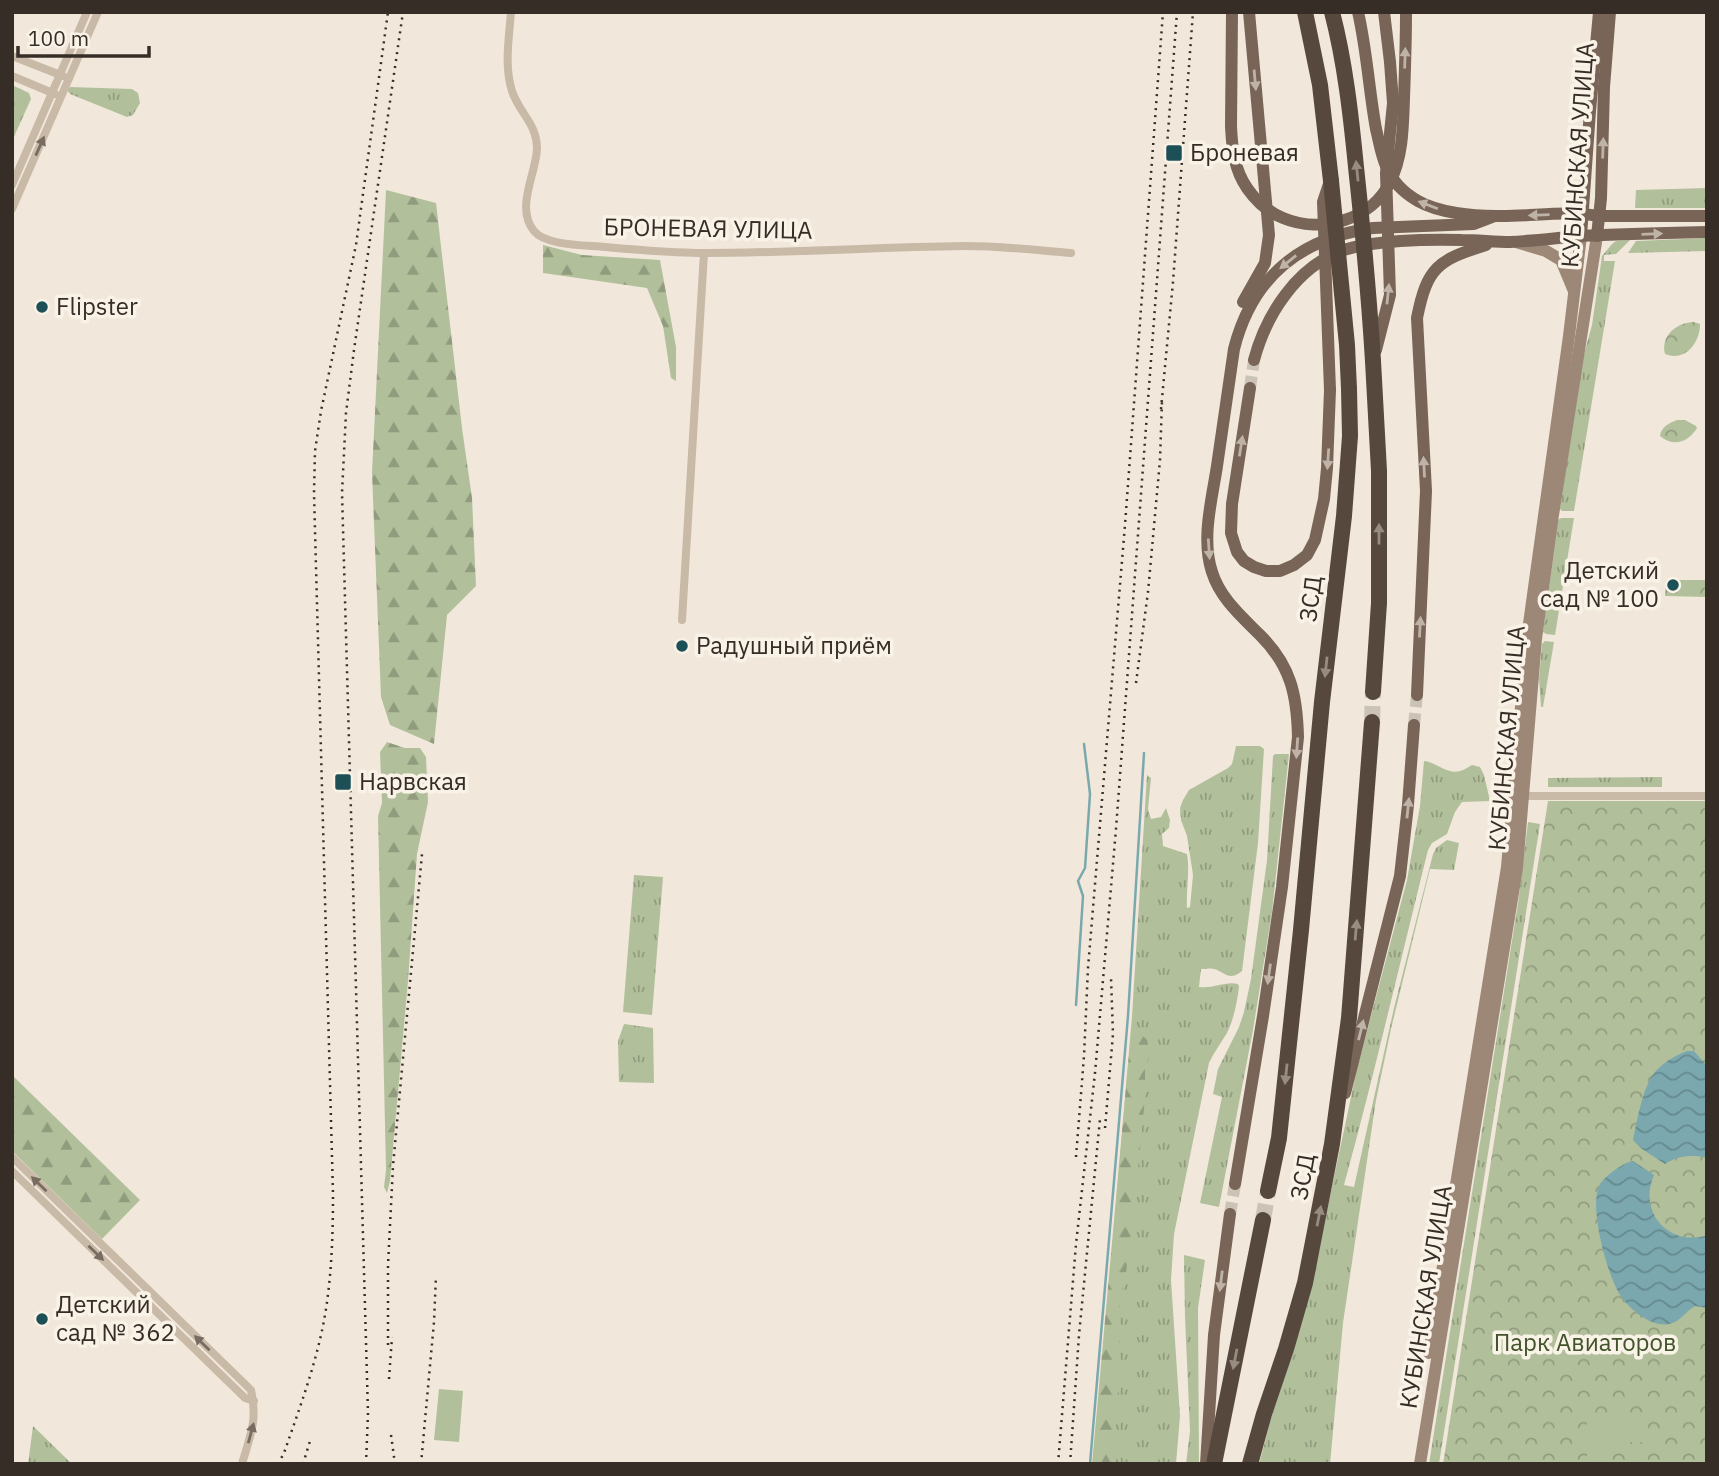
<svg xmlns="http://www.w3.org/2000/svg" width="1719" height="1476" font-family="'IBM Plex Sans',sans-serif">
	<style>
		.grass { fill: url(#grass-tufts) }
		.forest { fill: url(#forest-firs) }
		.park { fill: url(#park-crowns) }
		.pitch { fill: #b1c09b }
		.water { fill: url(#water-waves) }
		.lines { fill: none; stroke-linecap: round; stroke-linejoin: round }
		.stream { stroke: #7aa8ae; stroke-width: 2.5 }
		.primary-tunnel { stroke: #ccc3b7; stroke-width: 12; stroke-dasharray: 12 6; stroke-linecap: butt }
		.motorway-tunnel { stroke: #ccc3b7; stroke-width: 16; stroke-dasharray: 16 8; stroke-linecap: butt }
		.minor { stroke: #c9b9a7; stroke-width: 8 }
		.secondary { stroke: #9d8878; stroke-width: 12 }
		.primary { stroke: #786558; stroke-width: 12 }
		.motorway { stroke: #57483e; stroke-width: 16 }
		.rail { stroke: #362d27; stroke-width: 2.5; stroke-dasharray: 2 5; stroke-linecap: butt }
		.primary-bridge { stroke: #786558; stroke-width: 12 }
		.motorway-bridge { stroke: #57483e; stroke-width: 16 }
		.oneway { fill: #bfb3a7 }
		.oneway2 { fill: #786c61 }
		.oneway3 { fill: #988c82 }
		.poi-dot { fill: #1d4f57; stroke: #f9f2e7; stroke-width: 2.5 }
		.labels { text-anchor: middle; stroke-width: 7; stroke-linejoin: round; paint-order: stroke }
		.poi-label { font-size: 24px; fill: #362d27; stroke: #f9f2e7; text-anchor: start }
		.street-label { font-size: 24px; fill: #362d27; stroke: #f9f2e7 }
		.park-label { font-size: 24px; fill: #42542b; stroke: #f9f2e7 }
	</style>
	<defs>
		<pattern id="grass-tufts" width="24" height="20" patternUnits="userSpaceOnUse" patternTransform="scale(1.75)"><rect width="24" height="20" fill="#b1c09b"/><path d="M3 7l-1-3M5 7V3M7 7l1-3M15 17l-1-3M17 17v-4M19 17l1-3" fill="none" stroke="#919c7e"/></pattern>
		<pattern id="forest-firs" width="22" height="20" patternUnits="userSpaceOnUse" patternTransform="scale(1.75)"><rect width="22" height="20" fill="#b1c09b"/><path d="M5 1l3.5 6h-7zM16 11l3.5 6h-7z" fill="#919c7e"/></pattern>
		<pattern id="park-crowns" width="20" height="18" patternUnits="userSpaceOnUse" patternTransform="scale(1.75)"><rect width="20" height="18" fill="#b1c09b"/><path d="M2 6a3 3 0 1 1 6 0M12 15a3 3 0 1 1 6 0" fill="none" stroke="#919c7e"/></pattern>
		<pattern id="water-waves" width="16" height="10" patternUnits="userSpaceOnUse" patternTransform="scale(1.75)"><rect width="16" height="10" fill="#7aa8ae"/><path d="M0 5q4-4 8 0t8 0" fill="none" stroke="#65898e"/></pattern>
	</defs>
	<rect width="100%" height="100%" fill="#f1e8db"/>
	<g class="grass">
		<path d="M70 87 132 89 138 93 140 103 133 115 127 117 70 94 67 90Z"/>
		<path d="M1707 188V208H1635L1636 190Z"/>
		<path d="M1707 238V251L1628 253 1636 241Z"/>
		<path d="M1630 240 1616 254 1604 255V261H1615L1574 511H1562L1560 509 1581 365 1592 325 1602 256 1612 244 1616 241Z"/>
		<path d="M1561 518H1574L1555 635 1546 634 1543 632 1558 520Z"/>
		<path d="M1545 641 1554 642 1543 707H1541L1539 679 1542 644Z"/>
		<path d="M1236 746H1260L1264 749 1258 843 1242 971C1229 982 1225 972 1214 969 1209 968 1205 969 1201 969L1199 987C1213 989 1225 981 1238 984L1239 987C1237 1003 1234 1018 1227 1033 1221 1043 1214 1052 1209 1063L1174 1234 1171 1280 1180 1416 1176 1464H1094L1132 1016 1147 775 1151 778 1148 809 1151 819 1161 817 1166 808 1170 820 1169 828 1162 834 1163 846 1187 854C1190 872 1186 889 1187 908L1190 907 1193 875 1187 836 1181 820 1180 808 1183 800 1189 790 1228 768 1232 764Z"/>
		<path d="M1275 754H1289L1272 912 1253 1030 1219 1207 1200 1203 1222 1097 1213 1094 1218 1069 1239 1027 1244 1012 1251 979 1267 860 1273 756Z"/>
		<path d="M1424 761C1436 762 1448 775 1460 771 1464 770 1468 767 1472 765L1480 767 1484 775 1490 801 1462 802 1455 812 1447 834 1432 843 1428 850C1400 962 1374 1076 1344 1185L1354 1187 1394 1008 1433 854 1436 848 1447 840 1459 843 1454 870 1430 869 1391 1029 1376 1100 1343 1323 1330 1464H1259L1272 1415 1293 1352 1311 1285 1357 1069 1407 880 1420 806Z"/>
		<path d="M1662 777V787H1548V778Z"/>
		<path d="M1528 822 1540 824 1439 1464H1429L1518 903Z"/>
		<path d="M634 875 663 877 652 1015 623 1012Z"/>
		<path d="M624 1024 653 1028 654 1083 619 1082 618 1041Z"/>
		<path d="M1184 1255 1205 1260 1198 1308 1199 1464H1186L1190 1431 1185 1317Z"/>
		<path d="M33 1426 72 1464H28Z"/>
	</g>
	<g class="forest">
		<path d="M386 190 436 203 462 428 472 498 476 586 447 615 434 744 390 725 381 697 372 473Z"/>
		<path d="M543 245 582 255 660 260 676 347V381L671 378 663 326 647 288 543 273Z"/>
		<path d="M387 742 405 748H420L426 757 428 802 417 854 408 981 390 1181 387 1193 384 1187 386 1170 378 816 382 803 380 752Z"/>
		<path d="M1131 1032H1139L1147 1040 1150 1053 1145 1067V1098L1135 1200 1125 1281 1120 1295V1370L1111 1464H1092Z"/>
		<path d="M12 1075 140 1200 102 1239 12 1151Z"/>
	</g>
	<g class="park">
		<path d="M12 85 29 93 31 99 12 141Z"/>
		<path d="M1694 322 1700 324C1700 343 1685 362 1665 354 1660 336 1677 322 1694 322Z"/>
		<path d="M1677 420H1685L1696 426 1697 428C1688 443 1673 447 1660 436 1661 427 1669 423 1677 420Z"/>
		<path d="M1666 580H1707V597L1665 596Z"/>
		<path d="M1548 801H1707V1464H1443Z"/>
	</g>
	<g class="pitch">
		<path d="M439 1389 463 1391 459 1442 434 1440Z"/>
		<path d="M1587 1420H1647V1442H1629V1446H1611L1610 1462H1587Z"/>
	</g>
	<g class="water">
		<path d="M1687 1051H1694L1707 1066V1158C1691 1154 1678 1156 1665 1164L1642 1149 1633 1140C1637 1121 1642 1092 1652 1076 1660 1064 1674 1056 1687 1051Z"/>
		<path d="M1633 1161 1654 1175C1642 1202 1655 1231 1684 1237 1692 1238 1700 1238 1707 1235V1308L1695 1306C1685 1312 1680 1322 1669 1324 1652 1328 1629 1309 1620 1295 1607 1274 1589 1209 1599 1186 1603 1177 1624 1162 1633 1161Z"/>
	</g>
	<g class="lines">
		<g class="stream">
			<path d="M1076 1005 1083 896 1078 881 1085 868 1090 794 1084 744"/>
			<path d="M1090 1464 1128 1016 1144 753"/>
		</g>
		<g class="primary-tunnel">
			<path d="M1250 388 1254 360"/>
			<path d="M1414 725 1417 695"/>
			<path d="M1230 1214 1235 1184"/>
		</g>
		<g class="motorway-tunnel">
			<path d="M1372 722 1373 692"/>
			<path d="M1263 1220 1268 1191"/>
		</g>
		<g class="minor">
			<path d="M511 12C509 38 504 66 512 91 519 113 537 123 537 149 536 174 515 208 534 231 546 246 586 245 605 247 638 250 672 253 705 253 792 253 878 247 965 246 1001 246 1036 250 1071 253"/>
			<path d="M12 56 63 76"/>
			<path d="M12 76 55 94"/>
			<path d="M12 185 87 12"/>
			<path d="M12 209 98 12"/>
			<path d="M682 620 704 253"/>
			<path d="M1521 796H1707"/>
			<path d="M12 1157 251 1390C258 1420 250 1436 242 1464"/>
			<path d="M12 1171 245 1398 254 1401"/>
		</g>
		<g class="secondary">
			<path d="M1516 242 1546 251 1561 260 1573 289"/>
			<path d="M1429 1353 1507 867 1527 638 1569 336 1581 236"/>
			<path d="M1420 1464 1517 868 1536 639 1553 515 1597 236"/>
		</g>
		<g class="primary">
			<path d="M1358 12C1367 51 1369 91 1376 129 1379 141 1381 155 1386 166 1392 181 1404 193 1418 201 1439 213 1473 216 1496 216 1530 217 1565 210 1598 216H1707"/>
			<path d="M1231 126 1232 12"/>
			<path d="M1581 236 1590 111 1599 12"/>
			<path d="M1597 236 1601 198 1604 87 1610 12"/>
			<path d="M1243 302 1265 263 1269 235 1249 12"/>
			<path d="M1254 360C1266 315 1296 268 1341 251 1372 240 1428 239 1462 240 1478 240 1494 242 1510 242 1533 241 1556 238 1579 236 1621 234 1664 233 1707 232"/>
			<path d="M1250 388 1232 504 1231 533 1237 552 1244 561 1254 567 1266 571H1280L1294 565 1307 555 1315 540 1324 499 1327 468 1330 390"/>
			<path d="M1417 695 1426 491 1417 318C1427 267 1438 260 1486 245"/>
			<path d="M1345 1093 1400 876 1408 805 1414 725"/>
			<path d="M1235 1184 1263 1016 1282 887 1298 737C1297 695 1291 666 1260 635 1241 616 1220 598 1212 572 1201 539 1212 499 1217 466 1223 427 1228 388 1234 349 1252 277 1301 238 1373 228L1474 224 1495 216"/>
			<path d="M1206 1464 1214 1335 1230 1214"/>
		</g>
		<g class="motorway">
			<path d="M1305 12 1320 85 1331 181"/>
			<path d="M1373 692 1379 603V471L1373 361"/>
			<path d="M1268 1191 1279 1138 1301 930 1322 702 1344 516 1350 436 1349 389"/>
			<path d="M1214 1464 1263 1220"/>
			<path d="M1250 1464 1264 1414 1286 1349 1305 1283 1332 1144 1349 1018 1372 722"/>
		</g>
		<g class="rail">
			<path d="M1161 409 1173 282 1193 12"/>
			<path d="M1136 683 1148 592 1160 460 1162 401"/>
			<path d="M1105 1128 1113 1034 1111 978"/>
			<path d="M1076 1157 1084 1056 1088 968 1125 525 1163 12"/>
			<path d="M388 1345V1265L393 1166 422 854"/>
			<path d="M389 1379 392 1337"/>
			<path d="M391 1435 395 1464"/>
			<path d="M278 1464 284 1453C301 1404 320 1354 327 1302 332 1266 333 1230 333 1194L314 493 315 451 321 411 356 245 388 12"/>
			<path d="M303 1464 310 1441"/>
			<path d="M366 1464 368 1413 342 493 346 413 354 350 403 12"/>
			<path d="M421 1464 434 1322 436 1276"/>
			<path d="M1058 1464 1076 1244 1095 1073 1116 829 1177 12"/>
			<path d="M1070 1464 1079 1335 1100 1119"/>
		</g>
		<g class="primary-bridge">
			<path d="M1231 126C1232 148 1234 169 1247 188 1256 201 1268 212 1283 218 1321 234 1372 220 1390 182 1403 157 1403 126 1404 98 1405 70 1406 41 1406 12"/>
			<path d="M1329 184 1323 202 1330 390"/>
			<path d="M1376 350 1390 295 1386 173 1393 103 1390 62 1384 12"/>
		</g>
		<g class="motorway-bridge">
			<path d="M1332 12C1345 62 1351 116 1356 167 1363 232 1369 296 1373 361"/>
			<path d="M1331 181 1347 345 1349 389"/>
		</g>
	</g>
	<defs><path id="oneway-solid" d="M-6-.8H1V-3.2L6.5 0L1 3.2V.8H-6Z" transform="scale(1.75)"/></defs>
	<g class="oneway">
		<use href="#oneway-solid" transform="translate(1405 58) rotate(-88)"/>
		<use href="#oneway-solid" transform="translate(1255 80) rotate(85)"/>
		<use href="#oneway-solid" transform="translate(1603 148) rotate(-88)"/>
		<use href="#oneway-solid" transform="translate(1428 205) rotate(-159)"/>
		<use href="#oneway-solid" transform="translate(1539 215) rotate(178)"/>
		<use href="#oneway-solid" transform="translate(1652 234) rotate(-2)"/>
		<use href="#oneway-solid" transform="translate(1288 262) rotate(141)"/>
		<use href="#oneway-solid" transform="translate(1388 294) rotate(-84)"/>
		<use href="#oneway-solid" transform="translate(1241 446) rotate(-81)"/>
		<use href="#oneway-solid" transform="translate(1328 459) rotate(94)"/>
		<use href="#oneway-solid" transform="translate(1424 467) rotate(-93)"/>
		<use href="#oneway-solid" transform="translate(1209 549) rotate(86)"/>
		<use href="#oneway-solid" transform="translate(1420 627) rotate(-87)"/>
		<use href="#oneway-solid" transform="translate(1297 748) rotate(94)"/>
		<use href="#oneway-solid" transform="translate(1408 808) rotate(-84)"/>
		<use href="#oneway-solid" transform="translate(1269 974) rotate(98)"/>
		<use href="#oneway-solid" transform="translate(1361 1030) rotate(-76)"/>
		<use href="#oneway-solid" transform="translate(1221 1281) rotate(97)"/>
	</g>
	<g class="oneway2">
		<use href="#oneway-solid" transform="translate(40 146) rotate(-66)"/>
		<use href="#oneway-solid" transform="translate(39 1184) rotate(-136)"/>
		<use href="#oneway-solid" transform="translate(96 1253) rotate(44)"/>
		<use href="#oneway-solid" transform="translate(202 1343) rotate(-136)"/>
		<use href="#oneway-solid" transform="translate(251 1433) rotate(-75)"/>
	</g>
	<g class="oneway3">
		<use href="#oneway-solid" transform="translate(1357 171) rotate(-96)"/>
		<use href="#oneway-solid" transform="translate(1379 534) rotate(-90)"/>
		<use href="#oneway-solid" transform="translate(1326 667) rotate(96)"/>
		<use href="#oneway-solid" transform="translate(1356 930) rotate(-85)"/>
		<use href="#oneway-solid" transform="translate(1286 1074) rotate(96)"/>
		<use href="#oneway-solid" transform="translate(1319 1216) rotate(-79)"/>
		<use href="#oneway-solid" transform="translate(1235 1359) rotate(101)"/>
	</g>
	<g class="poi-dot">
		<rect x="1165" y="144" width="18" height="18" rx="3.5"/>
		<circle cx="42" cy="307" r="7"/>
		<circle cx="1673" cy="585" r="7"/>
		<circle cx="682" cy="646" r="7"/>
		<rect x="334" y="773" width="18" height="18" rx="3.5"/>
		<circle cx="42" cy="1319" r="7"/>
	</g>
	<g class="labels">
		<g class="poi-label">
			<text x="1190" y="161">Броневая</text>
			<text x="56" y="315">Flipster</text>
			<text x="1659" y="579" text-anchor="end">Детский<tspan x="1659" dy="28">сад № 100</tspan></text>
			<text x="696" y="654">Радушный приём</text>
			<text x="359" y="790">Нарвская</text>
			<text x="56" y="1313">Детский<tspan x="56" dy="28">сад № 362</tspan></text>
		</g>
		<g class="street-label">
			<text transform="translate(1578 155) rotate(-86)" y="8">КУБИНСКАЯ УЛИЦА</text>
			<text transform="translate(708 229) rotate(1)" y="8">БРОНЕВАЯ УЛИЦА</text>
			<text transform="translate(1311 599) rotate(-83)" y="8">ЗСД</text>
			<text transform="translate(1507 738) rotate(-85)" y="8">КУБИНСКАЯ УЛИЦА</text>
			<text transform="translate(1303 1177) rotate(-80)" y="8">ЗСД</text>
			<text transform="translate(1426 1297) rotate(-81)" y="8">КУБИНСКАЯ УЛИЦА</text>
		</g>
		<g class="park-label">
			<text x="1585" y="1351">Парк Авиаторов</text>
		</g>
	</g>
	<rect width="1719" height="1476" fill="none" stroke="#362d27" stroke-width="28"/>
	<path d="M18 46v10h131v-10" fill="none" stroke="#362d27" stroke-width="3.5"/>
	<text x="28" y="46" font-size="21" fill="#362d27" stroke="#f9f2e7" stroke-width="5" paint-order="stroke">100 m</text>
</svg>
